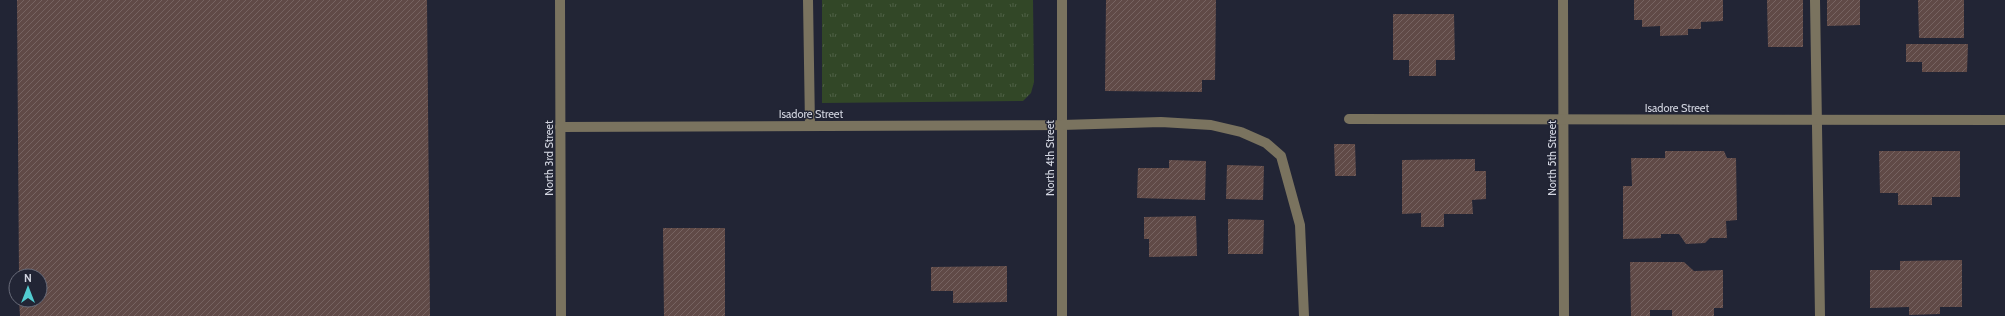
<svg xmlns="http://www.w3.org/2000/svg" width="2005" height="316" font-family="Cabin,sans-serif">
	<style>
		.grass { fill: url(#grass-tufts) }
		.building { fill: url(#building-hatch) }
		.lines { fill: none; stroke-linecap: round; stroke-linejoin: round }
		.minor { stroke: #7a735f; stroke-width: 10 }
		.labels { text-anchor: middle; stroke-width: 3; stroke-linejoin: round; paint-order: stroke }
		.street-label { font-size: 11px; fill: #d3d6e1; stroke: #222535 }
	</style>
	<defs>
		<pattern id="grass-tufts" width="24" height="20" patternUnits="userSpaceOnUse"><rect width="24" height="20" fill="#324727"/><path d="M3 7l-1-3M5 7V3M7 7l1-3M15 17l-1-3M17 17v-4M19 17l1-3" fill="none" stroke="#4f6146"/></pattern>
		<pattern id="building-hatch" width="6" height="6" patternUnits="userSpaceOnUse"><rect width="6" height="6" fill="#604a47"/><path d="M-1 1l2-2M0 6l6-6M5 7l2-2" fill="none" stroke="#766361"/></pattern>
	</defs>
	<rect width="100%" height="100%" fill="#222535"/>
	<path class="grass" d="M822 0H1033L1034 82 1031 93 1023 101 822 103Z"/>
	<g class="building">
		<path d="M17 0H427L430 316H20L19 300H40V276H19Z"/>
		<path d="M1106 0H1216L1215 80H1202V92L1105 91Z"/>
		<path d="M1634 0H1723V21L1701 22V29H1688V35L1660 36V26L1642 27V20H1634Z"/>
		<path d="M1767 0H1803V47H1768Z"/>
		<path d="M1827 0H1860V25L1827 26Z"/>
		<path d="M1918 0H1964V38H1919Z"/>
		<path d="M1393 14H1454L1455 60H1436V76H1409V60H1393Z"/>
		<path d="M1906 44H1968L1967 72H1922V62H1906Z"/>
		<path d="M1334 144H1355L1356 176H1335Z"/>
		<path d="M1665 151H1724L1727 158H1736L1737 220 1726 221 1727 238H1710L1705 243 1686 244 1679 234H1661V238L1623 239V186H1632L1631 158H1665Z"/>
		<path d="M1879 151H1960V197H1932V205H1898V193H1880Z"/>
		<path d="M1475 159V171H1486V199L1472 200 1473 214H1444V227H1421V213L1402 214V160Z"/>
		<path d="M1169 160 1206 161 1205 200 1137 198 1138 168H1169Z"/>
		<path d="M1227 165 1264 166 1263 200 1226 199Z"/>
		<path d="M1196 216 1197 256 1149 257V239H1144V217Z"/>
		<path d="M1228 219 1264 220 1263 254H1228Z"/>
		<path d="M663 228H725V316H664Z"/>
		<path d="M1962 260V307H1940V314L1909 315V307L1870 308V270H1900V261Z"/>
		<path d="M1630 262H1684L1694 271 1723 270V308H1714V316H1672V310H1650V316H1631Z"/>
		<path d="M1007 266V302L953 303V291H931V267Z"/>
	</g>
	<g class="lines">
		<g class="minor">
			<path d="M560 0 561 316"/>
			<path d="M808 0 810 126"/>
			<path d="M1062 0V316"/>
			<path d="M1563 0 1564 316"/>
			<path d="M1815 0 1820 316"/>
			<path d="M1349 119 2005 120"/>
			<path d="M560 127 1062 125 1161 122 1211 125 1241 132 1266 143 1281 156 1300 225 1304 316"/>
		</g>
	</g>
	<g class="labels">
		<g class="street-label">
			<text x="1677" y="112">Isadore Street</text>
			<text x="811" y="118">Isadore Street</text>
			<text transform="translate(549 158) rotate(-90)" y="4">North 3rd Street</text>
			<text transform="translate(1050 158) rotate(-90)" y="4">North 4th Street</text>
			<text transform="translate(1552 158) rotate(-90)" y="4">North 5th Street</text>
		</g>
	</g>
	<g transform="translate(28 288)"><circle r="19" fill="#222535" stroke="#696c7a"/>
	<path d="M0-3L7 15L0 10L-7 15Z" fill="#52ccd0"/>
	<text y="-6" font-size="11" font-weight="bold" text-anchor="middle" fill="#d3d6e1">N</text>
	</g>
</svg>
